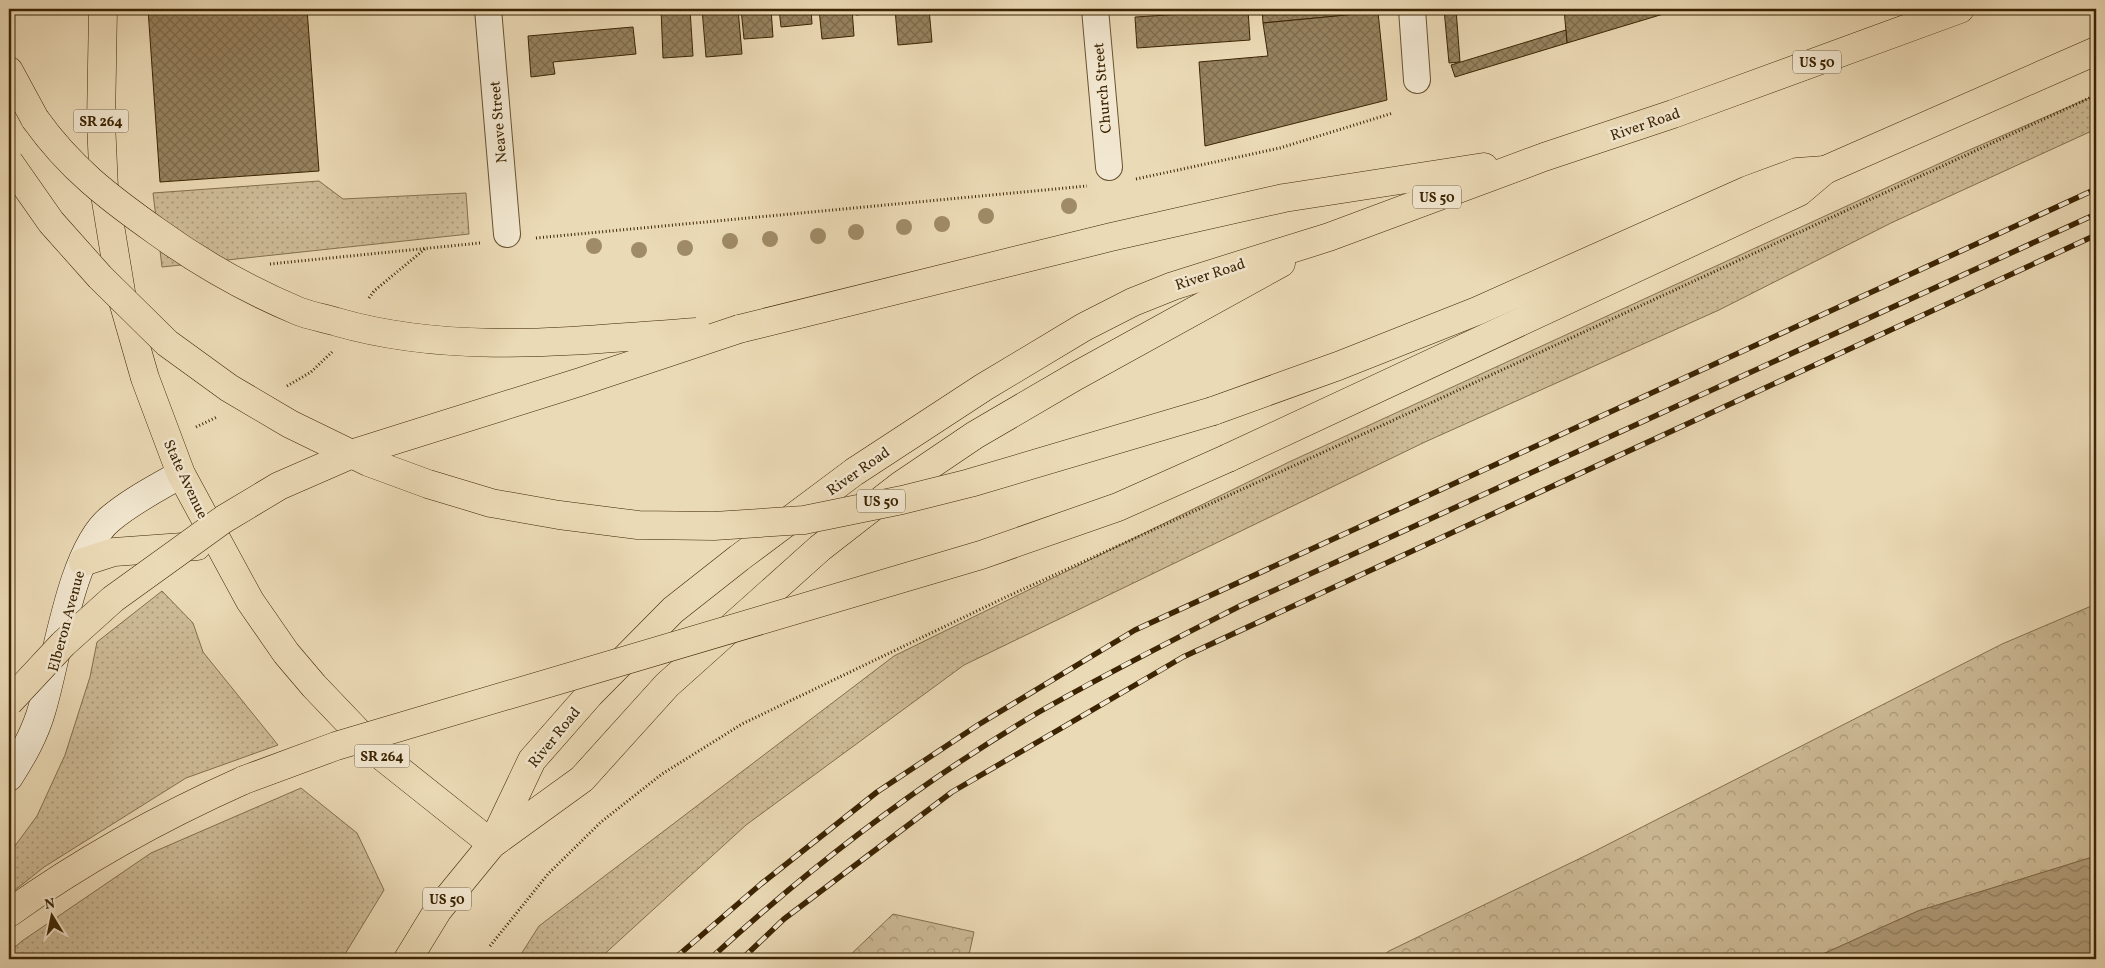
<svg xmlns="http://www.w3.org/2000/svg" width="2105" height="968" font-family="Vollkorn,serif">
	<style>
		.grass { fill: url(#grass-dots); stroke: #84704c }
		.forest { fill: url(#forest-crowns); stroke: #84704c }
		.water { fill: url(#water-waves); stroke: #826c49 }
		.building { fill: url(#building-cross-hatch); stroke: #3c2402 }
		.lines { fill: none; stroke-linecap: round; stroke-linejoin: round }
		.street-casing { stroke: #68522f; stroke-width: 28 }
		.secondary-casing { stroke: #3c2402; stroke-width: 29 }
		.primary-casing { stroke: #3c2402; stroke-width: 29 }
		.highway-casing { stroke: #3c2402; stroke-width: 29 }
		.path { stroke: #3c2402; stroke-width: 3; stroke-dasharray: 1 2.5; stroke-linecap: butt }
		.street { stroke: #f2e7d0; stroke-width: 26 }
		.secondary { stroke: #f2e7d0; stroke-width: 28 }
		.primary { stroke: #ebdab6; stroke-width: 28 }
		.highway { stroke: #ebdab6; stroke-width: 28 }
		.rail-casing { stroke: #3c2402; stroke-width: 5.5 }
		.rail { stroke: #f2e7d0; stroke-width: 4; stroke-dasharray: 11; stroke-linecap: butt }
		.primary-bridge-casing { stroke: #3c2402; stroke-width: 29; stroke-linecap: butt }
		.highway-bridge-casing { stroke: #3c2402; stroke-width: 29; stroke-linecap: butt }
		.primary-bridge { stroke: #ebdab6; stroke-width: 28 }
		.highway-bridge { stroke: #ebdab6; stroke-width: 28 }
		.tree { fill: #9f8b67 }
		.labels { text-anchor: middle; stroke-width: 5; stroke-linejoin: round; paint-order: stroke }
		.shield { fill: #f2e7d0; stroke: #735e40; stroke-width: 1 }
		.shield-label { font-size: 14px; font-weight: bold; fill: #3c2402 }
		.street-label { font-size: 15px; fill: #3c2402; stroke: #f2e7d0 }
	</style>
	<defs>
		<pattern id="grass-dots" width="8" height="8" patternUnits="userSpaceOnUse" patternTransform="scale(1.25)"><rect width="8" height="8" fill="#cdbb97"/><path d="M2 2h.1M6 6h.1" fill="none" stroke="#a89879" stroke-width="1.8" stroke-linecap="round"/></pattern>
		<pattern id="forest-crowns" width="20" height="18" patternUnits="userSpaceOnUse" patternTransform="scale(1.25)"><rect width="20" height="18" fill="#cdbb97"/><path d="M2 6a3 3 0 1 1 6 0M12 15a3 3 0 1 1 6 0" fill="none" stroke="#a89879"/></pattern>
		<pattern id="water-waves" width="16" height="10" patternUnits="userSpaceOnUse" patternTransform="scale(1.25)"><rect width="16" height="10" fill="#b09c79"/><path d="M0 5q4-4 8 0t8 0" fill="none" stroke="#907f61"/></pattern>
		<pattern id="building-cross-hatch" width="8" height="8" patternUnits="userSpaceOnUse" patternTransform="scale(1.25)"><rect width="8" height="8" fill="#978360"/><path d="M0 0l8 8M0 8l8-8" fill="none" stroke="#7c6b4d"/></pattern>
	</defs>
	<rect width="100%" height="100%" fill="#ebdab6"/>
	<filter id="stains"><feTurbulence type="fractalNoise" baseFrequency=".004" numOctaves="4"/><feColorMatrix values="0 0 0 0 .2 0 0 0 0 .09 0 0 0 0 .02 0 0 0 .5 -.17"/></filter>
	<radialGradient id="worn" r=".72"><stop offset=".6" stop-color="#630" stop-opacity="0"/><stop offset="1" stop-color="#630" stop-opacity=".3"/></radialGradient>
	<g class="grass">
		<path d="M2096 95V129L1891 223 1719 310 1425 442 964 665 746 825 599 959H518L539 926 894 656 1289 462 1960 154Z"/>
		<path d="M319 181 343 199 466 193 469 234 162 267 153 193Z"/>
		<path d="M162 591 193 623 203 652 278 745 186 778 44 867 9 895V854L37 816 65 755 90 677 97 642Z"/>
		<path d="M301 788 357 833 384 890 342 959H9V952L22 941 151 853Z"/>
	</g>
	<g class="forest">
		<path d="M2096 604V856L1918 911 1812 959H1378L1389 951 1591 853 2002 644Z"/>
		<path d="M893 914 974 932 968 959H846Z"/>
	</g>
	<path class="water" d="M2096 856V959H1812L1918 911Z"/>
	<g class="building">
		<path d="M148 9H307L319 171 160 182Z"/>
		<path d="M661 9H690L693 56 663 58Z"/>
		<path d="M702 9H738L742 54 706 57Z"/>
		<path d="M741 9H771L773 37 744 39Z"/>
		<path d="M779 9H811L812 24 781 27Z"/>
		<path d="M819 9H852L854 36 822 39Z"/>
		<path d="M855 9H886V12L856 15Z"/>
		<path d="M895 9H929L932 42 898 45Z"/>
		<path d="M1262 9H1382V12L1263 23Z"/>
		<path d="M1444 9H1456L1460 62 1449 63Z"/>
		<path d="M1564 9H1680L1567 43Z"/>
		<path d="M1248 10 1250 40 1137 48 1135 17Z"/>
		<path d="M1378 12 1387 100 1205 146 1199 62 1268 56 1263 23Z"/>
		<path d="M633 27 636 54 553 62 555 74 531 77 528 36Z"/>
		<path d="M1566 30 1567 43 1455 77 1451 65Z"/>
	</g>
	<g class="lines">
		<g class="street-casing">
			<g id="street">
				<path d="M488 9 507 234"/>
				<path d="M1095 9 1109 167"/>
				<path d="M1412 9 1417 80"/>
			</g>
		</g>
		<g class="secondary-casing">
			<path id="secondary" d="M9 777C23 755 35 734 42 709 57 659 71 551 110 519 131 501 157 488 181 474"/>
		</g>
		<g class="primary-casing">
			<g id="primary">
				<path d="M103 9 101 122 104 189 122 298 145 378 181 474 250 601 286 653 314 686 379 754 492 844"/>
				<path d="M9 71 35 119"/>
				<path d="M739 329 1111 237 1284 198 1484 167"/>
				<path d="M83 562 114 552 197 546"/>
				<path d="M495 842 582 779 667 685 820 548 901 485 975 435 1076 376 1281 263"/>
				<path d="M408 959 438 910 492 844 532 760 590 694 673 610 739 558 854 472 984 387 1084 327 1133 302 1173 286 1329 237 1544 157 1673 114 1960 9"/>
			</g>
		</g>
		<g class="highway-casing">
			<g id="highway">
				<path d="M1213 411 1338 366 1477 311 1748 190 1797 172 1825 170"/>
				<path d="M1228 458 1799 192 1825 170 2096 51"/>
				<path d="M9 913C83 860 161 817 244 780"/>
			</g>
		</g>
		<g class="path">
			<path d="M1136 179 1280 148 1393 113"/>
			<path d="M536 238 1087 186"/>
			<path d="M270 264 480 243"/>
			<path d="M369 298 374 291 426 248"/>
			<path d="M287 386 311 372 332 352"/>
			<path d="M196 427 217 417"/>
			<path d="M490 946 548 874 601 822 662 774 742 724 1006 597 1383 425 2096 95"/>
		</g>
		<use href="#street" class="street"/>
		<use href="#secondary" class="secondary"/>
		<use href="#primary" class="primary"/>
		<use href="#highway" class="highway"/>
		<g class="rail-casing">
			<g id="rail">
				<path d="M674 959 761 884 877 792 978 725 1135 630 2096 189"/>
				<path d="M710 959C811 866 921 782 1039 712 1105 674 1173 640 1240 606L2096 214"/>
				<path d="M742 959 784 919 952 792 1183 657 2096 235"/>
			</g>
		</g>
		<use href="#rail" class="rail"/>
		<g class="primary-bridge-casing">
			<g id="primary-bridge">
				<path d="M35 119C70 168 108 197 156 231 200 263 248 290 298 311 310 316 324 318 337 322 455 356 578 340 697 332"/>
				<path d="M9 702 63 644 113 599 224 519 279 486 357 452 580 382 739 329"/>
			</g>
		</g>
		<g class="highway-bridge-casing">
			<g id="highway-bridge">
				<path d="M9 162 51 222 100 277 167 343 229 388 290 424 368 462 428 484 491 503 559 515 638 525 714 526 804 520 902 500 970 483 1213 411"/>
				<path d="M244 780 336 746 981 555 1118 507 1228 458"/>
			</g>
		</g>
		<use href="#primary-bridge" class="primary-bridge"/>
		<use href="#highway-bridge" class="highway-bridge"/>
	</g>
	<g class="tree">
		<circle cx="1069" cy="206" r="8"/>
		<circle cx="986" cy="216" r="8"/>
		<circle cx="942" cy="224" r="8"/>
		<circle cx="904" cy="227" r="8"/>
		<circle cx="856" cy="232" r="8"/>
		<circle cx="818" cy="236" r="8"/>
		<circle cx="770" cy="239" r="8"/>
		<circle cx="730" cy="241" r="8"/>
		<circle cx="594" cy="246" r="8"/>
		<circle cx="685" cy="248" r="8"/>
		<circle cx="639" cy="250" r="8"/>
	</g>
	<g class="labels">
		<g class="shield">
			<rect x="1793" y="50.5" width="48" height="23" rx="4"/>
			<rect x="73.5" y="109.5" width="55" height="23" rx="4"/>
			<rect x="1413" y="185.5" width="48" height="23" rx="4"/>
			<rect x="857" y="489.5" width="48" height="23" rx="4"/>
			<rect x="354.5" y="744.5" width="55" height="23" rx="4"/>
			<rect x="423" y="887.5" width="48" height="23" rx="4"/>
		</g>
		<g class="shield-label">
			<text x="1817" y="67">US 50</text>
			<text x="101" y="126">SR 264</text>
			<text x="1437" y="202">US 50</text>
			<text x="881" y="506">US 50</text>
			<text x="382" y="761">SR 264</text>
			<text x="447" y="904">US 50</text>
		</g>
		<g class="street-label">
			<text transform="translate(1102 88) rotate(-95)" y="5">Church Street</text>
			<text transform="translate(498 122) rotate(-95)" y="5">Neave Street</text>
			<text transform="translate(1645 124) rotate(-19)" y="5">River Road</text>
			<text transform="translate(1210 274) rotate(-18)" y="5">River Road</text>
			<text transform="translate(858 471) rotate(-35)" y="5">River Road</text>
			<text transform="translate(186 479) rotate(65)" y="5">State Avenue</text>
			<text transform="translate(66 621) rotate(-75)" y="5">Elberon Avenue</text>
			<text transform="translate(554 737) rotate(-51)" y="5">River Road</text>
		</g>
	</g>
	<rect width="2105" height="968" fill="none" stroke="#ebdab6" stroke-width="30"/>
	<rect x="10" y="10" width="2085" height="948" fill="none" stroke="#3c2402" stroke-width="2.5"/>
	<rect x="15" y="15" width="2075" height="938" fill="none" stroke="#3c2402"/>
	<g transform="translate(52 916) rotate(350)" stroke="#f2e7d0" stroke-width="4" paint-order="stroke">
	<path d="M0-4L9 19L0 12L-9 19Z" fill="#3c2402"/>
	<text y="-8" font-size="14" font-weight="bold" text-anchor="middle" fill="#3c2402">N</text>
	</g>
	<rect width="100%" height="100%" filter="url(#stains)"/>
	<rect width="100%" height="100%" fill="url(#worn)"/>
</svg>
